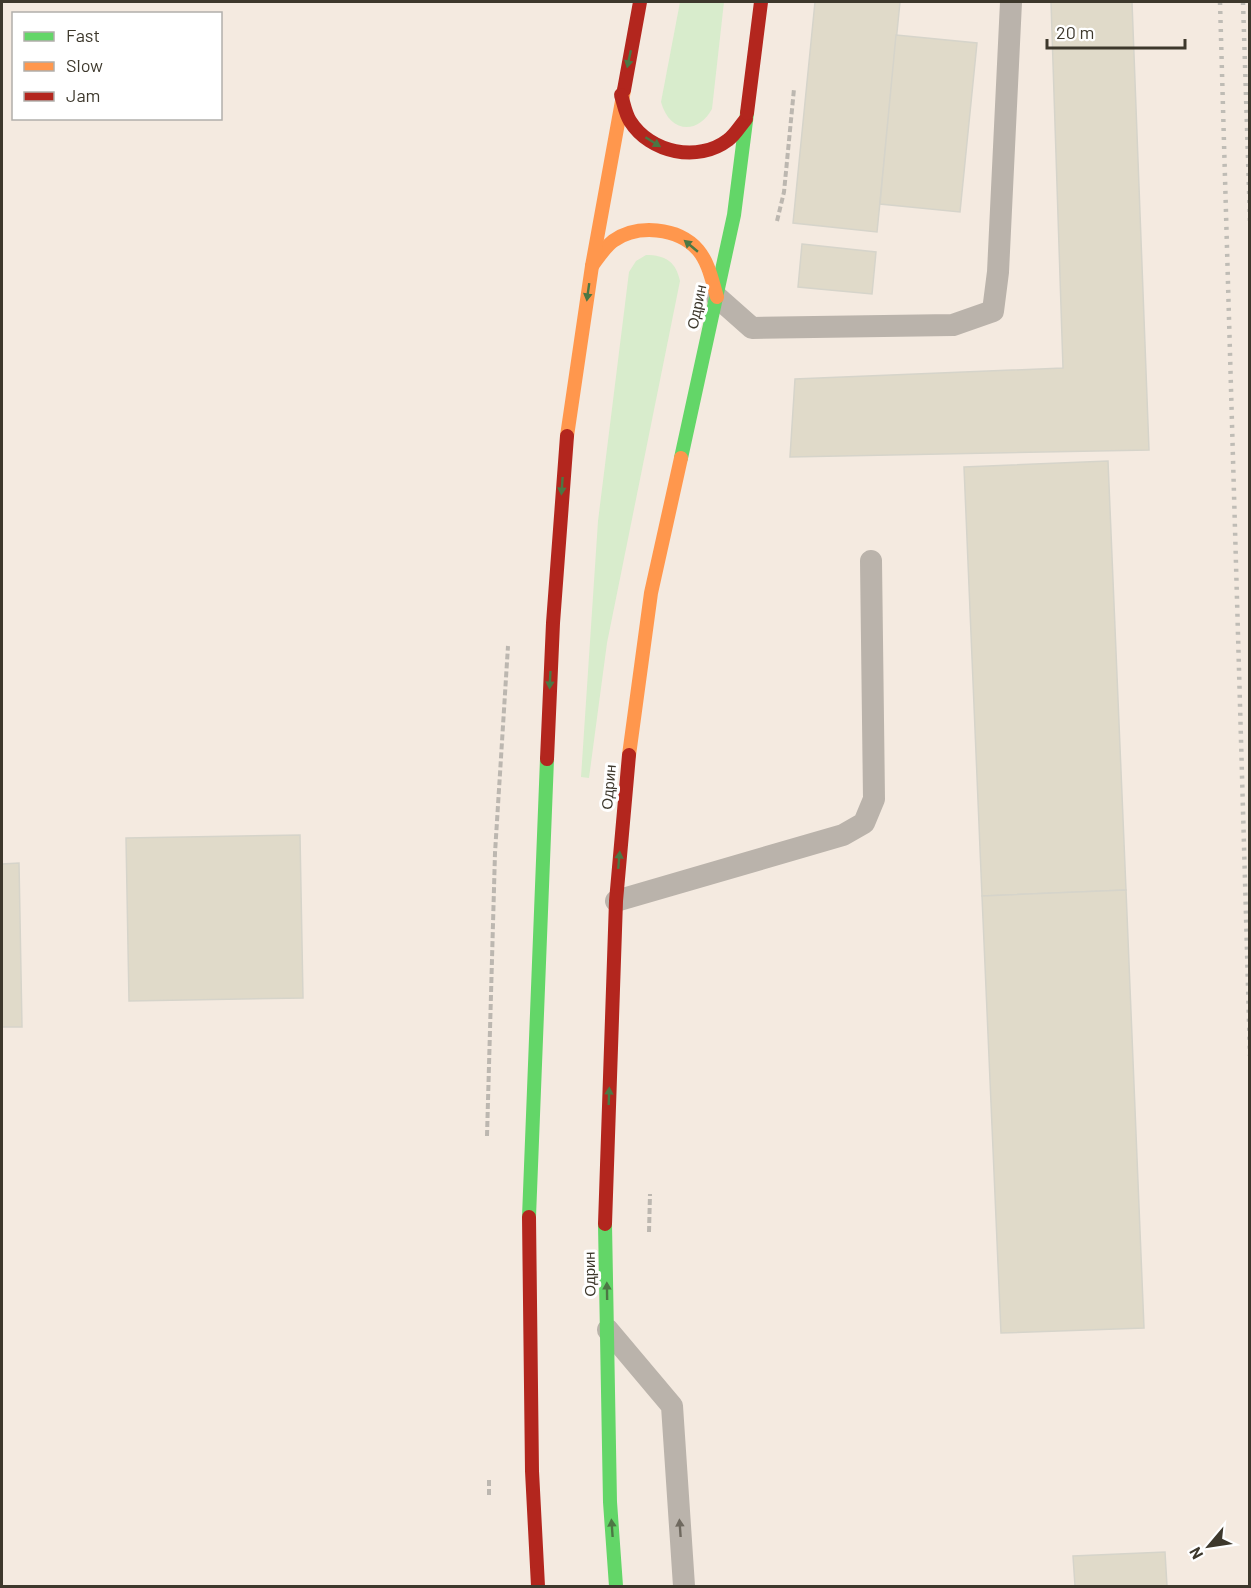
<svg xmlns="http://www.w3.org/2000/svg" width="1251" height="1588" font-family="Barlow,sans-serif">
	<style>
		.industrial { fill: #f4eae0; fill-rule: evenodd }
		.green { fill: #d8eccc }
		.building { fill: #e0dac9; stroke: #d6d4ca; stroke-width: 1.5 }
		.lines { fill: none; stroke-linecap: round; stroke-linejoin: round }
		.path { stroke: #bcb7b0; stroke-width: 4; stroke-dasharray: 6 3; stroke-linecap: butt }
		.lane { stroke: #bab3ab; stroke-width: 22 }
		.fast { stroke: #63d668; stroke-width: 14 }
		.slow { stroke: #ff974d; stroke-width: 14 }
		.jam { stroke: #b3261e; stroke-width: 14 }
		.rail { stroke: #bfbcb5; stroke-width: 4.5; stroke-dasharray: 3 6; stroke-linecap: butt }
		.oneway { fill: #4c7744 }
		.oneway2 { fill: #6f695f }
		.labels { text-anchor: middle; stroke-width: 6; stroke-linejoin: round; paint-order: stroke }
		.street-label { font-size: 15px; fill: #3d382c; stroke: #fff }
	</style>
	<rect width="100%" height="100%" fill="#faf8f1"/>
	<path class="industrial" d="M2 2H1249V1586H2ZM14 14H220V118H14Z"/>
	<g class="green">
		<path d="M680 2H724L712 109C697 136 669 132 661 102Z"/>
		<path d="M646 255C666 255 676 262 680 281L607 643 589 778 581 777 598 521 629 272 636 261Z"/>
	</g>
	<g class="building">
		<path d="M815 2H900L877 232 793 223Z"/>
		<path d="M1051 2H1132L1149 450 790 457 795 379 1063 368Z"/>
		<path d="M896 35 977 43 960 212 880 204Z"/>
		<path d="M802 244 876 252 872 294 798 287Z"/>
		<path d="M1108 461 1126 890 982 896 964 467Z"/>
		<path d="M300 835 303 998 129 1001 126 838Z"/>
		<path d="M19 863 22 1027H2V864Z"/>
		<path d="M1126 890 1144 1328 1001 1333 982 896Z"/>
		<path d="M1165 1552 1167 1586H1075L1073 1556Z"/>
	</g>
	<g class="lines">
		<g class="path">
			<path d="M777 221 784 192 794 89"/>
			<path d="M487 1136 495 853 508 646"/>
			<path d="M649 1232 650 1194"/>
			<path d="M489 1480V1496"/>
		</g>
		<g class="lane">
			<path d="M717 297 752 328 953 325 993 311 998 272 1011 2"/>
			<path d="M616 901 843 835 864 823 874 799 871 561"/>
			<path d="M608 1330 672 1406 684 1586"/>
		</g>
		<g class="fast">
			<path d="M681 458 734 215 747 113"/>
			<path d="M529 1217 547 759"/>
			<path d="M605 1224 610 1502 616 1586"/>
		</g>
		<g class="slow">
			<path d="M592 266C598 258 604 248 613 241 637 224 678 227 698 250 709 263 712 281 717 297"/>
			<path d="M567 436 592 266 624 90"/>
			<path d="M629 755 651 593 681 458"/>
		</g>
		<g class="jam">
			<path d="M624 90 640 2"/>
			<path d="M621 95C624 104 625 113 630 121 650 153 698 163 728 140 735 135 740 126 746 119"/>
			<path d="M747 113 761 2"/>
			<path d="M547 759 553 623 567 436"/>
			<path d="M529 1217 532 1471 538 1586"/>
			<path d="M605 1224 616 901 629 755"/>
		</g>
		<g class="rail">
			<path d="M1220 2 1250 1056"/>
			<path d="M1243 2 1250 221"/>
		</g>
	</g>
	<defs><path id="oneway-solid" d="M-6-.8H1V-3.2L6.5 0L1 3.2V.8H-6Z" transform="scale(1.5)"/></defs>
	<g class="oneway">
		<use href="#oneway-solid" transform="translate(629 59) rotate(102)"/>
		<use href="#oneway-solid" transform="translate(653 142) rotate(32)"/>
		<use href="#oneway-solid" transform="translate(691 246) rotate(-140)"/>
		<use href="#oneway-solid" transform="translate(588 292) rotate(98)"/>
		<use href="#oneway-solid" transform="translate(562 486) rotate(94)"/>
		<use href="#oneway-solid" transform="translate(550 680) rotate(93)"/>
		<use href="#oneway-solid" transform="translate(619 860) rotate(-85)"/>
		<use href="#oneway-solid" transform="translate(609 1096) rotate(-88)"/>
		<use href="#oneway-solid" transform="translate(607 1291) rotate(-91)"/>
		<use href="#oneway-solid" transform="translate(612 1528) rotate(-94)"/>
	</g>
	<use class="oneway2" href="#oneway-solid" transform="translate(680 1528) rotate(-94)"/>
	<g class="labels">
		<g class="street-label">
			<text transform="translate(697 307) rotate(-78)" y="5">Одрин</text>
			<text transform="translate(609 787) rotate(-85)" y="5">Одрин</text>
			<text transform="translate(590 1274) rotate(-91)" y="5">Одрин</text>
		</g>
	</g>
	<rect width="1251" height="1588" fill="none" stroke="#3d382c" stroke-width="6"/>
	<rect x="12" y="12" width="210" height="108" fill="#ffffff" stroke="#b1afab" stroke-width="1.5"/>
	<rect x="24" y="32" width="30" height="9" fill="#63d668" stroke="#b1afab" stroke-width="1.5"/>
	<text x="66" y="42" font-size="18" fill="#3d382c">Fast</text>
	<rect x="24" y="62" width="30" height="9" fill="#ff974d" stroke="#b1afab" stroke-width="1.5"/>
	<text x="66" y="72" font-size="18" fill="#3d382c">Slow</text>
	<rect x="24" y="92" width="30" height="9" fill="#b3261e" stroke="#b1afab" stroke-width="1.5"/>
	<text x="66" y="102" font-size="18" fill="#3d382c">Jam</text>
	<g transform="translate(1209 1546) rotate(241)" stroke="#ffffff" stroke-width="4.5" paint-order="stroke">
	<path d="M0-4.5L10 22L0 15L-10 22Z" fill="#3d382c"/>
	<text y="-9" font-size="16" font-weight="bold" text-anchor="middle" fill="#3d382c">N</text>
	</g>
	<path d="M1047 39v9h138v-9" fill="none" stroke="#3d382c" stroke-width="3"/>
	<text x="1056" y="39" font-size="18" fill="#3d382c" stroke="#ffffff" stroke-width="4.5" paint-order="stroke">20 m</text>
</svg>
